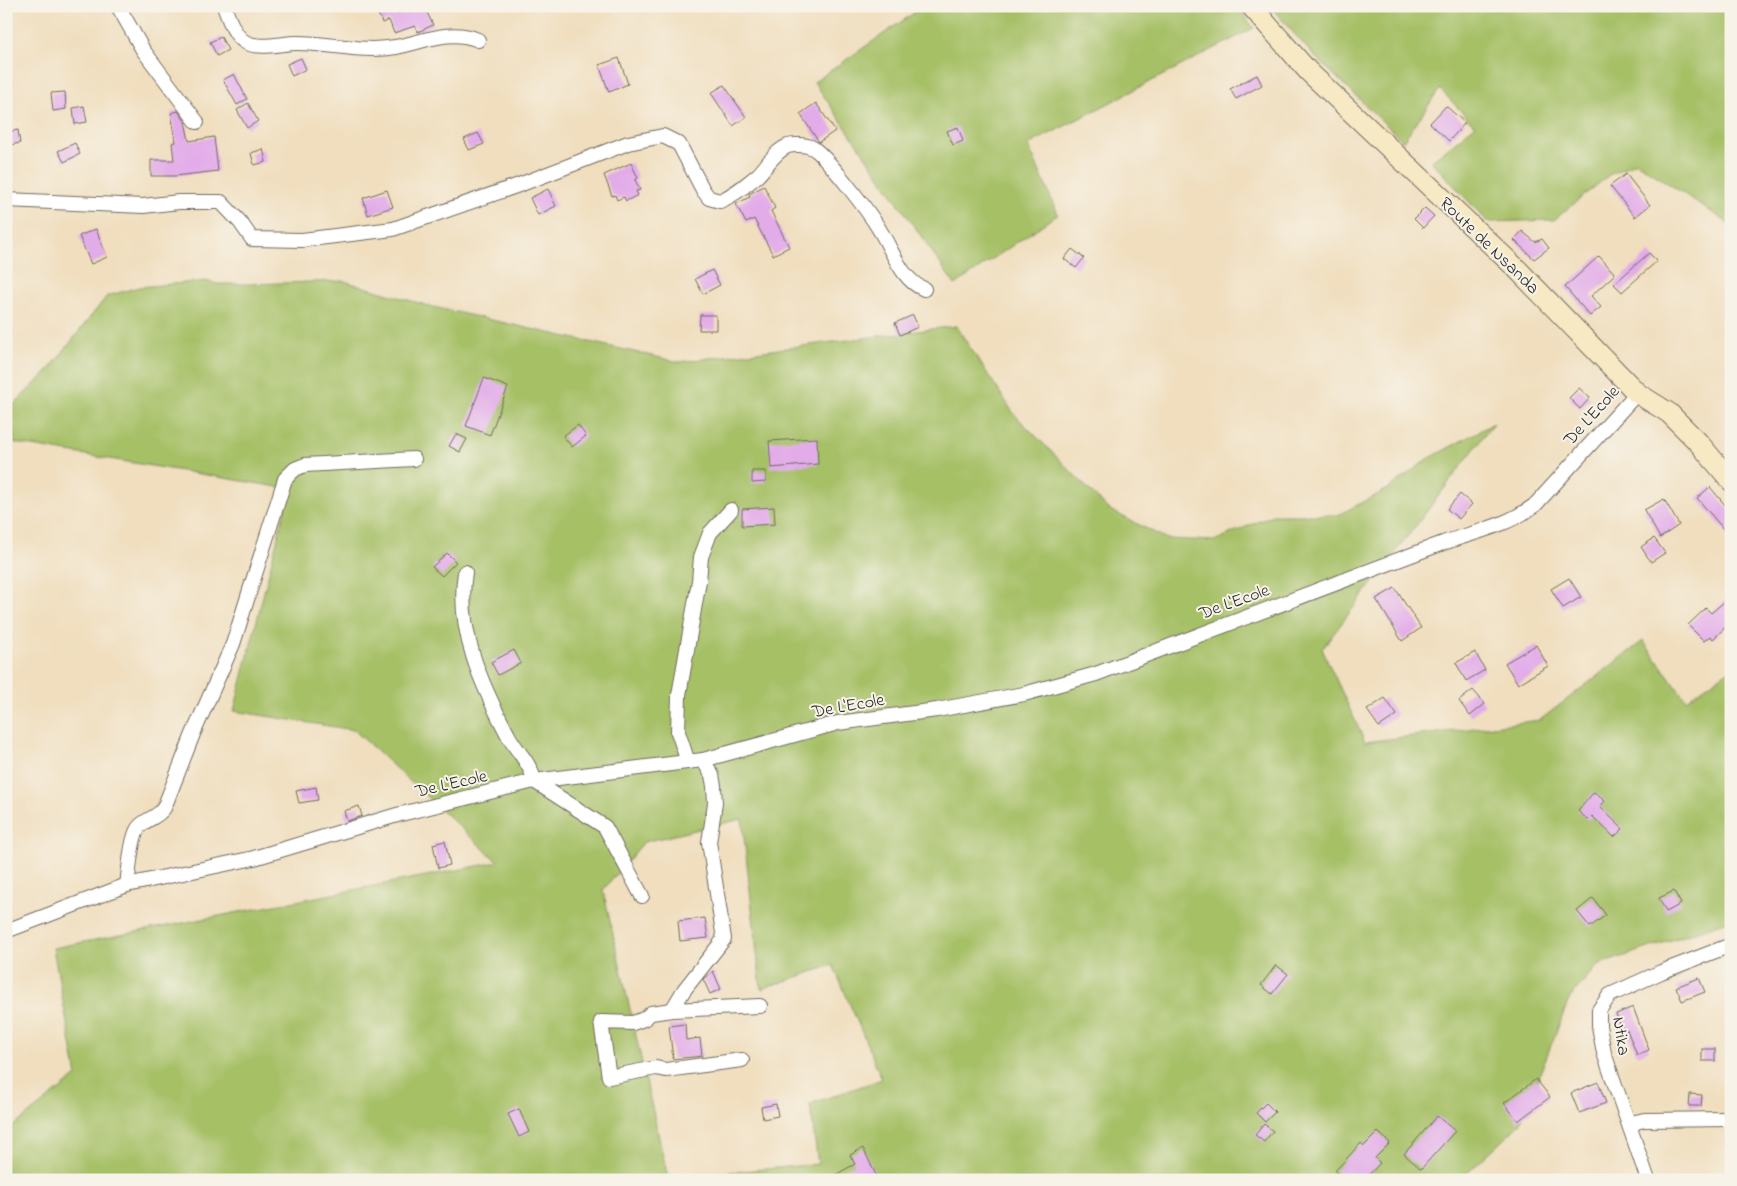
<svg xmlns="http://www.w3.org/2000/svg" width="1737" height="1186" font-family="'Indie Flower',sans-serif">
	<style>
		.green { fill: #a6c066; stroke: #687648; fill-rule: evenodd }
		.building { fill: #e2ace9 }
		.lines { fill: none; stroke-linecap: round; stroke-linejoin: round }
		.street-casing { stroke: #706a5e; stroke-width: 16 }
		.secondary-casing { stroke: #706a5e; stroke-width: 22 }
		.street { stroke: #fff; stroke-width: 14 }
		.secondary { stroke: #f7e9c3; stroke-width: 20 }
		.labels { text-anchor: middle; stroke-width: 4; stroke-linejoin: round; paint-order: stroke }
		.street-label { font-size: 18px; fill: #2b2b2b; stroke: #f7f3e8 }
	</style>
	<rect width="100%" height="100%" fill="#f7f3e8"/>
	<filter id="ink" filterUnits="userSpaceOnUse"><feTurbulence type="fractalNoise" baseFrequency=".02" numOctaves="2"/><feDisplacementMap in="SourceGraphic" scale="10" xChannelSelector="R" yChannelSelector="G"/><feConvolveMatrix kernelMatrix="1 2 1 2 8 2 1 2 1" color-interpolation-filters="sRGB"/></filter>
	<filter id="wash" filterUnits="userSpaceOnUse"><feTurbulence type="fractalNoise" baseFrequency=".0096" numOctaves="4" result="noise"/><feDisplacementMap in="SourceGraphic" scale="20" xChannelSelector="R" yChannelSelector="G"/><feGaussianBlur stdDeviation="1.12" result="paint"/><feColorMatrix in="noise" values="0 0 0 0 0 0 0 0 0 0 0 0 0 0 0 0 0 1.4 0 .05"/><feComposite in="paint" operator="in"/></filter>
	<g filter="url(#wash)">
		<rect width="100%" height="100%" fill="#f0debe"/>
		<g class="green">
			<path d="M924 6H1236L1254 28 1028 145 1058 214 955 285 814 82Z"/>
			<path d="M1270 6H1731V225L1636 162 1609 175 1554 220 1488 222 1431 161 1475 126 1440 89 1403 141 1313 55Z"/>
			<path d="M205 281 217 284H249L344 281 429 306 679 362 956 326 1014 414 1108 509 1167 539 1214 541 1273 515H1338L1388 489 1428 459 1494 423 1322 649 1365 742 1540 720 1643 641 1686 700 1731 669V920L1598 965 1570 997 1520 1124 1460 1180H6V1132L77 1076 53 948 498 862 354 730 234 711 290 489 14 443 12 406 47 372 107 296 139 287ZM742 819 761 989 833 965 882 1079 810 1104 818 1164 668 1178 603 890 644 842Z"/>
		</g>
		<g id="blocks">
			<g class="building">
				<path d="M375 6H395L398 13 411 6H424L433 25 418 32 415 26 394 33 389 20 382 23Z"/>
				<path d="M221 37 228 50 217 56 210 42Z"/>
				<path d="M301 58 306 69 292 76 287 64Z"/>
				<path d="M619 58 628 84 609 92 599 65Z"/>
				<path d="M234 74 247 99 237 105 223 80Z"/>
				<path d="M1257 75 1262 85 1236 99 1230 89Z"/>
				<path d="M724 85 746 117 733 126 711 93Z"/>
				<path d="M65 92 66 109 53 111 51 93Z"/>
				<path d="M248 103 258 121 247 128 237 110Z"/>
				<path d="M816 103 835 131 819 142 800 114Z"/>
				<path d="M84 106 87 122 75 124 73 108Z"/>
				<path d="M1446 106 1465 123 1449 141 1430 123Z"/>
				<path d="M178 111 185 121 189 141 214 137 218 171 175 176H151V160H174L172 143 176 142 171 113Z"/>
				<path d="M958 127 963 141 953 145 947 131Z"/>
				<path d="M18 130 20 143 6 146V132Z"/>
				<path d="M478 133 484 144 469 150 464 139Z"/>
				<path d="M75 143 80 154 64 162 58 151Z"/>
				<path d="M263 149 266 162 254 165 251 153Z"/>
				<path d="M631 163 638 178 635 180 640 190 636 191 638 195 626 201 624 197 617 200 615 195 612 196 604 175Z"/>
				<path d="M1626 174 1650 205 1635 217 1610 186Z"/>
				<path d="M764 186 775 208 771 211 789 247 773 255 754 219 746 223 736 204 750 197 749 194Z"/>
				<path d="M548 189 556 206 538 215 530 198Z"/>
				<path d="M387 190 393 207 368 215 363 198Z"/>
				<path d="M1425 208 1434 216 1423 228 1414 219Z"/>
				<path d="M96 229 107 257 91 264 79 236Z"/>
				<path d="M1522 231 1535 242 1542 239 1549 248 1534 259 1514 240Z"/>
				<path d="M1072 249 1084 258 1076 268 1064 259Z"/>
				<path d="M1649 253 1657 261 1622 292 1614 284Z"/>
				<path d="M1599 256 1615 274 1591 296 1601 307 1590 316 1565 287Z"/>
				<path d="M712 270 720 285 703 294 695 279Z"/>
				<path d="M700 315H716V330H699Z"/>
				<path d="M913 315 918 327 900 335 895 323Z"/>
				<path d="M484 378 508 387 490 435 466 426Z"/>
				<path d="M1579 388 1590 398 1580 409 1569 398Z"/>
				<path d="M578 425 586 436 572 447 563 436Z"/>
				<path d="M456 434 467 439 460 452 449 446Z"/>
				<path d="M817 438 818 464 771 468 769 441Z"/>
				<path d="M752 471H766V482L752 483Z"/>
				<path d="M1710 487 1731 512V538L1697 498Z"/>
				<path d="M1460 494 1472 504 1459 519 1447 509Z"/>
				<path d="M1664 499 1679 525 1660 538 1644 510Z"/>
				<path d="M774 507 775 524 742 526V509Z"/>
				<path d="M1654 538 1665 553 1651 562 1641 547Z"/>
				<path d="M447 553 456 562 442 576 432 567Z"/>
				<path d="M1569 578 1581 597 1563 608 1551 589Z"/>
				<path d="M1395 588 1421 628 1402 641 1376 599Z"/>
				<path d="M1731 596V622L1713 639 1710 636 1704 641 1688 625 1706 608 1711 613Z"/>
				<path d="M1536 645 1548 666 1518 684 1505 663Z"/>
				<path d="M514 650 521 663 498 675 491 662Z"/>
				<path d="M1475 652 1485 670 1466 681 1456 663Z"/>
				<path d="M1473 690 1485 704 1470 716 1459 701Z"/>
				<path d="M1385 698 1397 715 1379 727 1367 710Z"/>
				<path d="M316 787 318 800 299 803 296 791Z"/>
				<path d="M1594 792 1605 801 1600 807 1623 829 1614 837 1592 816 1588 820 1578 811Z"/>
				<path d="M359 806 362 816 347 821 344 811Z"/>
				<path d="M445 841 450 865 438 868 433 844Z"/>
				<path d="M1674 891 1681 904 1666 912 1659 898Z"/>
				<path d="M1593 898 1606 915 1590 927 1577 911Z"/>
				<path d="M705 918 708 938 680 941 678 921Z"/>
				<path d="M1276 965 1288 974 1272 994 1261 985Z"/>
				<path d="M713 971 721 989 710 994 703 979Z"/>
				<path d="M1699 978 1705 992 1682 1001 1676 987Z"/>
				<path d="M1633 1007 1649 1050 1637 1055 1627 1030 1623 1031 1616 1014Z"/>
				<path d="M685 1024 686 1040 700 1038 702 1056 673 1059 669 1026Z"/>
				<rect x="1702" y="1049" width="13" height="12"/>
				<path d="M1536 1079 1550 1097 1518 1121 1504 1103Z"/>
				<path d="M1598 1082 1606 1103 1579 1113 1571 1093Z"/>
				<path d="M1690 1094 1702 1095 1701 1106H1689Z"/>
				<path d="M1266 1103 1275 1112 1265 1122 1256 1113Z"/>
				<path d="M776 1104 778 1116 763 1119 761 1107Z"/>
				<path d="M519 1109 529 1132 519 1137 508 1114Z"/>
				<path d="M1437 1116 1455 1131 1421 1169 1404 1154Z"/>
				<path d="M1264 1124 1273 1131 1264 1142 1255 1135Z"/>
				<path d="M1378 1132 1390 1143 1375 1158 1380 1163 1364 1180H1345L1335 1171 1361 1143 1364 1146Z"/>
				<path d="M863 1148 876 1175 867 1180H826L855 1164 850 1155Z"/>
			</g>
		</g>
	</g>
	<g filter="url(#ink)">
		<use href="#blocks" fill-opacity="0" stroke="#706a5e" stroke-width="1"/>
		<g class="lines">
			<g class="street-casing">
				<g id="street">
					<path d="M118 6 143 50 197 122"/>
					<path d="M224 6C228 17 234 36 245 42 260 50 281 43 297 43 331 43 362 53 396 47 423 42 450 28 478 40"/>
					<path d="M6 200 143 206 179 202H221L240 222 252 239 302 240 393 229 519 185 628 143 663 136 679 144 703 190 709 198 720 201C734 195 746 185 758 175 767 166 775 151 788 146 794 144 805 145 811 147 824 152 871 215 879 229 892 249 901 280 924 289"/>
					<path d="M465 572C456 630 482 686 508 735 516 751 531 763 534 781L605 827 642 896"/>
					<path d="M688 762 678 732 679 695 699 581 701 557 710 533 731 510"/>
					<path d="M127 885C129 873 131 836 139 827 146 819 157 818 164 808L193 734 233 644 285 479 295 469 305 465 414 459"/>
					<path d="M6 931 127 885 254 858 397 815 534 781 703 760 838 723 937 710 1024 694 1096 674 1443 543C1475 532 1507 526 1535 505L1637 393"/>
					<path d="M672 1010 684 990 724 939 709 842 715 803 714 786 712 775 703 760"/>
					<path d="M742 1060 666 1070 656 1068 609 1077 601 1022 633 1023 644 1019 651 1013 672 1010 760 1006"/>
					<path d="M1630 1127 1636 1122 1644 1120 1731 1119"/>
					<path d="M1648 1180 1604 1053 1599 1026V1010L1610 995 1661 972 1731 945"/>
				</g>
			</g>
			<g class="secondary-casing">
				<path id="secondary" d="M1251 6 1308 71 1517 269 1637 393 1669 413 1698 442 1731 481"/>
			</g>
			<use href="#street" class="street"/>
			<use href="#secondary" class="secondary"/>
		</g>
	</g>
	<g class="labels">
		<g class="street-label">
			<text transform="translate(1490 245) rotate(44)" y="6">Route de Nsanda</text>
			<text transform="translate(1591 415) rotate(-48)" y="6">De L'Ecole</text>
			<text transform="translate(1234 601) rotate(-20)" y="6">De L'Ecole</text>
			<text transform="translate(848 705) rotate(-10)" y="6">De L'Ecole</text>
			<text transform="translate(451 783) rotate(-13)" y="6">De L'Ecole</text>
			<text transform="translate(1622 1036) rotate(81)" y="6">Ntika</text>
		</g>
	</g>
	<rect width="1737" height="1186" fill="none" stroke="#f7f3e8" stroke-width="25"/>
</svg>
